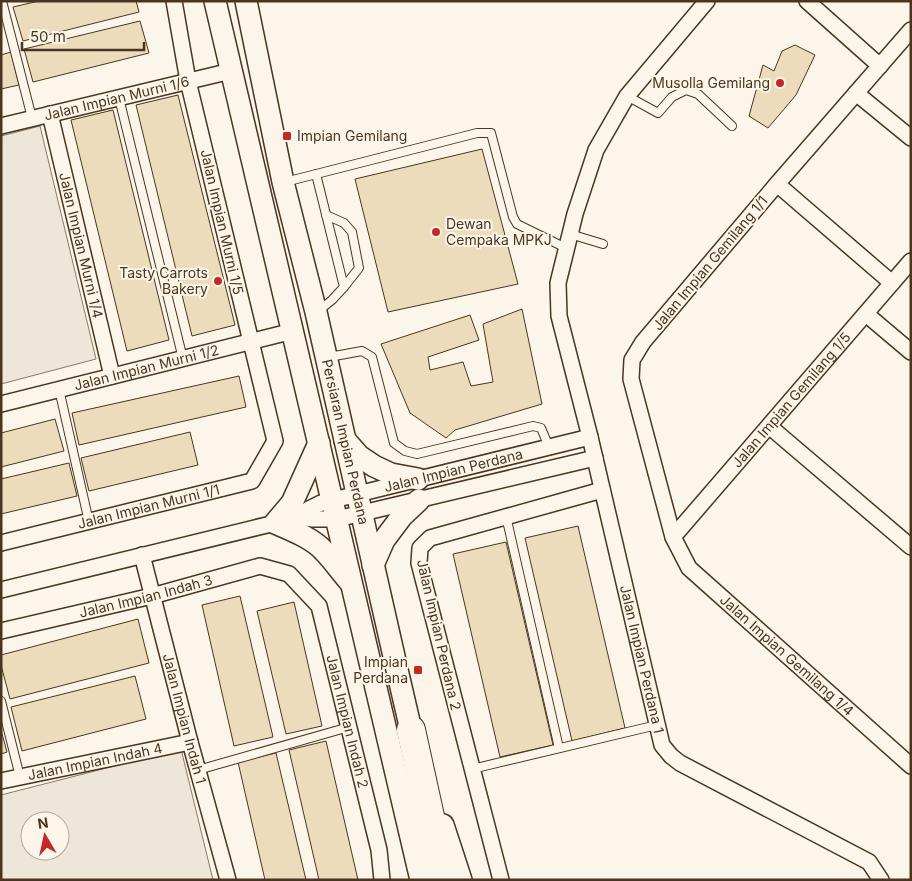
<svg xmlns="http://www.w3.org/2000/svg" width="912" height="881" font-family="Inter,sans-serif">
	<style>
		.green { fill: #ede6d9; stroke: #887966; fill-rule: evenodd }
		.building { fill: #ecdcbc; stroke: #4a3520 }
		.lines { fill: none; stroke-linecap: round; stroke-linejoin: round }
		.lane-casing { stroke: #4a3520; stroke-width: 10 }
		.street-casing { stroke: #4a3520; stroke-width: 18 }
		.secondary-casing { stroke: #4a3520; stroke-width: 24 }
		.highway-casing { stroke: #4a3520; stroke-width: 30 }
		.lane { stroke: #fbf6e9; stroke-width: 8 }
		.street { stroke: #fbf6e9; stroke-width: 15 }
		.secondary { stroke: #fbf6e9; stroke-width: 21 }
		.highway { stroke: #fbf6e9; stroke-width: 28 }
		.poi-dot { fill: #c62828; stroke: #fbf6e9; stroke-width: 2 }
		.labels { text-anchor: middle; stroke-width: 4; stroke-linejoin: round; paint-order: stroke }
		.poi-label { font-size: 14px; fill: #4a3520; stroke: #fbf6e9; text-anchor: end }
		.street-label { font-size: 14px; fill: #4a3520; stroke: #fbf6e9 }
	</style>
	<rect width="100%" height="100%" fill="#fbf6e9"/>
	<g class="green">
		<path d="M40 126 96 359 1 384V136Z"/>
		<path d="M181 749 213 880H1V795ZM30 821H60V851H30Z"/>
	</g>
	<g class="building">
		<path d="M39 1H136L139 12 23 41 13 7Z"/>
		<path d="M140 21 149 53 33 82 24 49Z"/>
		<path d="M795 45 815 55 796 95 768 128 749 116 763 65 774 71 782 51Z"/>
		<path d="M11 52 19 85 1 89V55Z"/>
		<path d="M178 95 235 325 192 336 136 105Z"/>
		<path d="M113 110 169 340 127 351 71 120Z"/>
		<path d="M482 149 518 284 388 312 355 179Z"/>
		<path d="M522 309 542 404 455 430 446 438 410 413 381 344 470 315 479 340 428 357 430 370 463 362 471 386 493 382 483 324Z"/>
		<path d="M239 376 246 407 79 445 72 413Z"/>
		<path d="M55 419 64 451 1 467V433Z"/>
		<path d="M190 432 198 465 89 491 81 458Z"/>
		<path d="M69 463 77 496 1 514V479Z"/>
		<path d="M578 526 625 728 572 741 525 538Z"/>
		<path d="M506 542 553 745 500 757 453 554Z"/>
		<path d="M240 596 273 737 234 746 202 605Z"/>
		<path d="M294 602 322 726 286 734 257 611Z"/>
		<path d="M138 619 149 663 10 699 1 665V655Z"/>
		<path d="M135 676 146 719 22 751 11 707Z"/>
		<path d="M1 730 7 752 1 754Z"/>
		<path d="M326 741 358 880H319L289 750Z"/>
		<path d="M276 753 306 880H265L238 762Z"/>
	</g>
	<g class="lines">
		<g class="lane-casing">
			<g id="lane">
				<path d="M2 1 32 118"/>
				<path d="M627 96 658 113 672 97 686 90 698 94 732 126"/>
				<path d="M119 98 183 359"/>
				<path d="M316 174 344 287 332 300 317 312"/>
				<path d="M285 182 477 133H491L513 217 517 224 566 248"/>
				<path d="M326 215 344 223 352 232 359 268 344 287"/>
				<path d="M570 234 603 244"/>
				<path d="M329 357 362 351 372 357 394 443 405 451 417 454 533 426 541 428 549 447"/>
				<path d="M59 389 89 522"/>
				<path d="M506 516 559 748"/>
				<path d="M1 701 20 777"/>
				<path d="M472 769 657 725"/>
				<path d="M198 770 349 727"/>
			</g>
		</g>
		<g class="street-casing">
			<g id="street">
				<path id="s1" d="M707 1 627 96 596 150 575 214 558 283 559 316 590 437 662 745 671 756 680 763 869 862 881 880"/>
				<path d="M807 1 880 66"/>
				<path id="s2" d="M911 30 777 184 643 342 632 360 631 379 673 537 689 568 911 766"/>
				<path d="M856 93 911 138"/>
				<path id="s3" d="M50 114 112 376"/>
				<path id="s4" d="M1 126 231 71"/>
				<path d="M777 184 892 283"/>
				<path d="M866 314 911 352"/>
				<path id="s5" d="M1 404 293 331"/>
				<path d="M769 426 911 547"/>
				<path d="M297 517 313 519H337L595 458"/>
				<path id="s6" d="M673 537 911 261"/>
				<path id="s7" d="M1 543 252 481 275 441 188 81 174 1"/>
				<path id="s8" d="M142 555 190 742 228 880"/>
				<path id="s9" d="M1 590 275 523 297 517 309 509 321 503 590 437"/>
				<path id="s10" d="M1 631 152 596 260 566 289 574 319 606 379 850 382 880"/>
				<path id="s11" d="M1 781 190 742"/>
				<path d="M501 880 419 563 420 548 430 538 602 490"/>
			</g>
		</g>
		<g class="secondary-casing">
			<g id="secondary">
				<path d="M215 1 421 880"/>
				<path id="s12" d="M246 1 283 182 316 312 398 674 411 730 416 744"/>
				<path d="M345 440 359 456 374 466 391 474 418 479"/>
				<path d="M319 443 292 503 275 523C291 530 312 538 324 551 333 560 341 572 350 582"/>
				<path d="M373 565 384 540 402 516 419 500"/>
				<path d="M443 825 461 880"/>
			</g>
		</g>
		<g class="highway-casing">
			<path id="highway" d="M411 730 444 880"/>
		</g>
		<use href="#lane" class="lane"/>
		<use href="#street" class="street"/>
		<use href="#secondary" class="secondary"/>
		<use href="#highway" class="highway"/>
	</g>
	<g class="poi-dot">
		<circle cx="780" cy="83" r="5"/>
		<rect x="282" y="131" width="10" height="10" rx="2.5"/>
		<circle cx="436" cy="232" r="5"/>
		<circle cx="218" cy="281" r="5"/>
		<rect x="413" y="665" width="10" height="10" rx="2.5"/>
	</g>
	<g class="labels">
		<g class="poi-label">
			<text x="770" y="88">Musolla Gemilang</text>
			<text x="297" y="141" text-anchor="start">Impian Gemilang</text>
			<text x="446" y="229" text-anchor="start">Dewan<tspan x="446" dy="16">Cempaka MPKJ</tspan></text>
			<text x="208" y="278">Tasty Carrots<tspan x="208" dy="16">Bakery</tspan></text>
			<text x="408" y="667">Impian<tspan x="408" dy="16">Perdana</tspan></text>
		</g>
		<g class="street-label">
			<text dy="5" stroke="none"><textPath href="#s4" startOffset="119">Jalan Impian Murni 1/6</textPath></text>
			<text transform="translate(222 222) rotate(77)" y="5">Jalan Impian Murni 1/5</text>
			<text dy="5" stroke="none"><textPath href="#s3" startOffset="135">Jalan Impian Murni 1/4</textPath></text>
			<text transform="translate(710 263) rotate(-50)" y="5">Jalan Impian Gemilang 1/1</text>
			<text dy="5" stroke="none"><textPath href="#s5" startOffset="150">Jalan Impian Murni 1/2</textPath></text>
			<text dy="5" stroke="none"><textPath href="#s6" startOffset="181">Jalan Impian Gemilang 1/5</textPath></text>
			<text dy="5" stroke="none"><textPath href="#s12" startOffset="452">Persiaran Impian Perdana</textPath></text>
			<text dy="5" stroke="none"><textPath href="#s9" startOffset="469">Jalan Impian Perdana</textPath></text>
			<text dy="5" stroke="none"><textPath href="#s7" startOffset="152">Jalan Impian Murni 1/1</textPath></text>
			<text dy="5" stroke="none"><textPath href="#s10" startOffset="149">Jalan Impian Indah 3</textPath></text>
			<text transform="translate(439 635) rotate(77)" y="5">Jalan Impian Perdana 2</text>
			<text dy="5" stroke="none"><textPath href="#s2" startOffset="781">Jalan Impian Gemilang 1/4</textPath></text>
			<text dy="5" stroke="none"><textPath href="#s1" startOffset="711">Jalan Impian Perdana 1</textPath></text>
			<text dy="5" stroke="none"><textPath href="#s8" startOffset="169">Jalan Impian Indah 1</textPath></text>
			<text dy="5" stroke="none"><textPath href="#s10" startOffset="460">Jalan Impian Indah 2</textPath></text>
			<text dy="5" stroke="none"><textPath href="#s11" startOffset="96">Jalan Impian Indah 4</textPath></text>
		</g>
	</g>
	<rect width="912" height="881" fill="none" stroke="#4a3520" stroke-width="5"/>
	<g transform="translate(45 836) rotate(351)"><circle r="24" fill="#fbf6e9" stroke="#b4a999"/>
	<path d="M0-4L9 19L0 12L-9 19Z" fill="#c62828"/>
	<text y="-8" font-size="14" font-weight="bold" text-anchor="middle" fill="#4a3520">N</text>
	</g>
	<path d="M22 42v8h122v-8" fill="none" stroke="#4a3520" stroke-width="2.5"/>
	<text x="30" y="42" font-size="15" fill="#4a3520" stroke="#fbf6e9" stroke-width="4" paint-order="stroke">50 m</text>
</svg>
